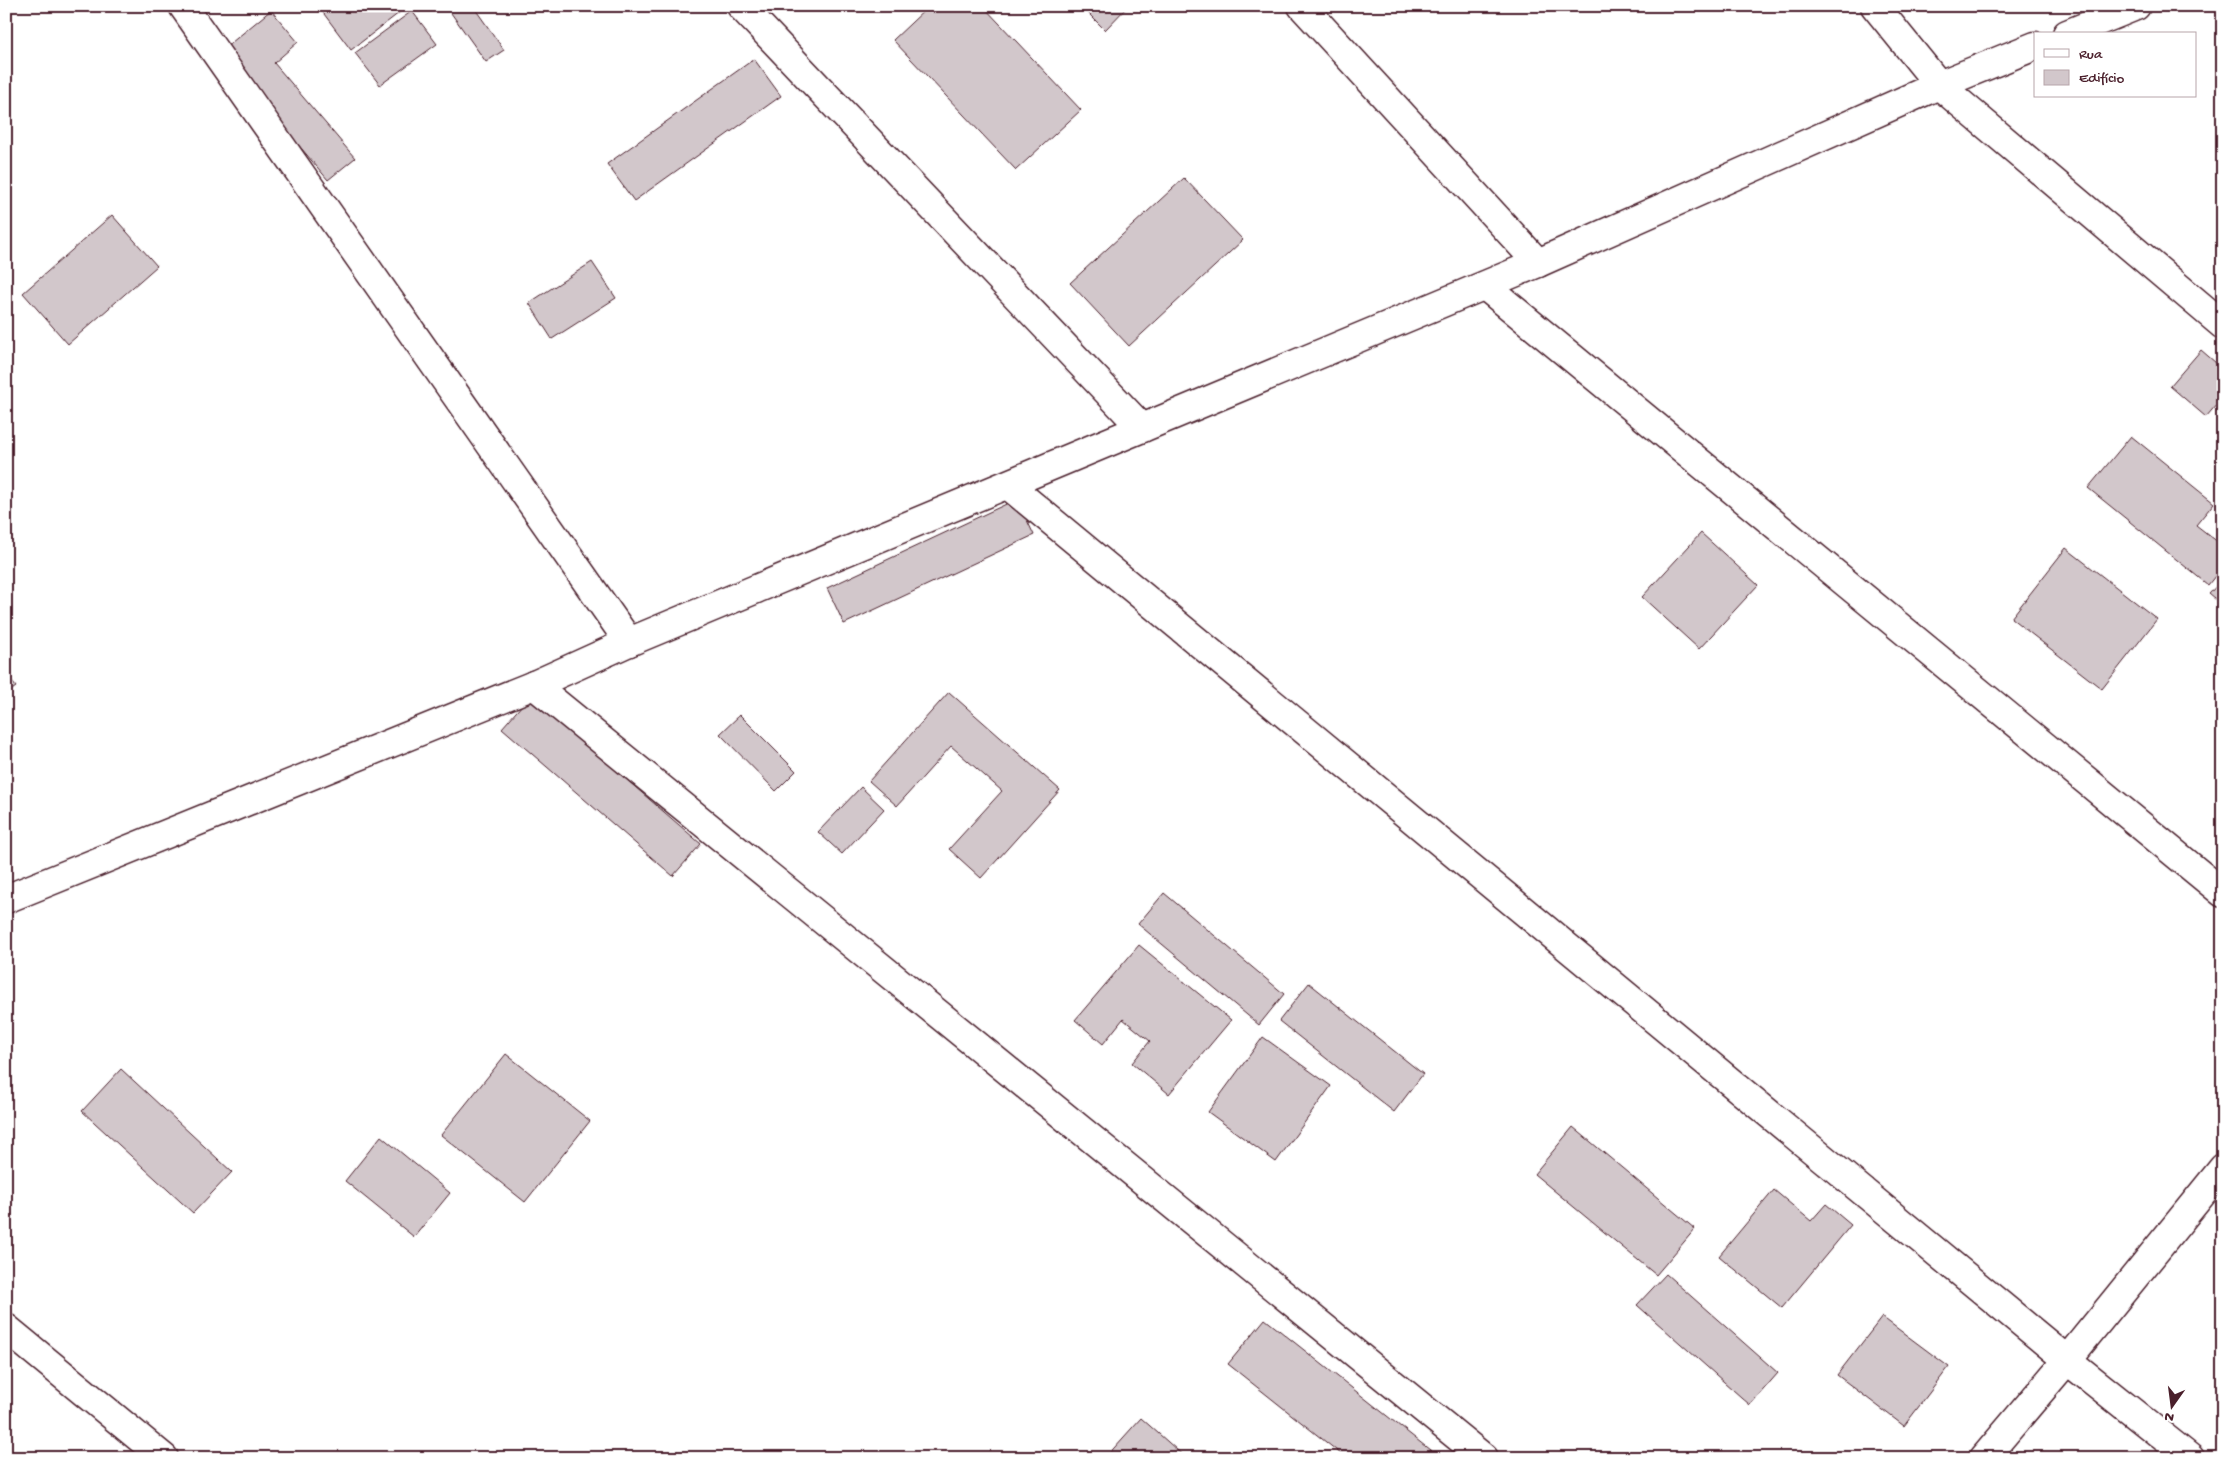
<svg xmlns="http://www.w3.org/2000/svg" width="2229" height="1464" font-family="'Gochi Hand',sans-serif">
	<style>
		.building { fill: #d2c7cb; stroke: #4a1f2b }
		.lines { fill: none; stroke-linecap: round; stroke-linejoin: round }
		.minor-casing { stroke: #4a1f2b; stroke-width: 31 }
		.primary-casing { stroke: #4a1f2b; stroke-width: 31 }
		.minor { stroke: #fff; stroke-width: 28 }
		.primary { stroke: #fff; stroke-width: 28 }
	</style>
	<rect width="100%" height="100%" fill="#fff"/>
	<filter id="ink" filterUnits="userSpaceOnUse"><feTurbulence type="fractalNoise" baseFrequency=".02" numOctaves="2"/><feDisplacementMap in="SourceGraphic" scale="10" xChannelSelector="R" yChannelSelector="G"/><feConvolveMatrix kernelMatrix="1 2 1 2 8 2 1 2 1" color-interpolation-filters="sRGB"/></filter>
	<g filter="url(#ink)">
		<g class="building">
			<path d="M318 6H408L351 50Z"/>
			<path d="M446 6H473L504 50 486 62Z"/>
			<path d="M929 6H983L1081 110 1016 170 893 40Z"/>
			<path d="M1081 6H1128L1105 30Z"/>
			<path d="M271 10 298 42 274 63 355 158 328 180 220 52Z"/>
			<path d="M412 11 437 44 380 85 355 53Z"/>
			<path d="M754 59 781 96 634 201 607 164Z"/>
			<path d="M1184 178 1243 240 1129 346 1070 283Z"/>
			<path d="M112 215 157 266 68 344 23 293Z"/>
			<path d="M592 262 616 298 552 339 529 303Z"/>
			<path d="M2201 350 2223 369V397L2206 417 2170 386Z"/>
			<path d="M2131 436 2214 503 2196 525 2223 546V566L2208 585 2088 488Z"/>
			<path d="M1017 499 1034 535 844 624 827 588Z"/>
			<path d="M1701 533 1758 585 1699 649 1642 597Z"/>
			<path d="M2066 548 2157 619 2102 689 2011 618Z"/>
			<path d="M2223 579V606L2209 594Z"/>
			<path d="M6 674 16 687 6 694Z"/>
			<path d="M949 692 1060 790 981 878 949 849 1002 791 951 746 897 806 869 781Z"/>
			<path d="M530 696 701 844 673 876 502 728Z"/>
			<path d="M740 715 796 771 776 791 720 734Z"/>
			<path d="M861 787 884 809 842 854 818 832Z"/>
			<path d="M1164 893 1284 994 1259 1025 1138 924Z"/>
			<path d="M1139 945 1231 1020 1169 1094 1132 1063 1150 1041 1123 1019 1103 1044 1075 1020Z"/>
			<path d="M1309 983 1423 1074 1394 1112 1279 1021Z"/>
			<path d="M1263 1037 1331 1086 1276 1162 1208 1112Z"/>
			<path d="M506 1054 590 1121 525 1202 441 1135Z"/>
			<path d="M121 1069 232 1172 193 1213 82 1111Z"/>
			<path d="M1573 1127 1695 1229 1656 1275 1534 1174Z"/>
			<path d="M381 1136 450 1193 414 1237 345 1181Z"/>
			<path d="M1774 1190 1811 1221 1826 1204 1851 1225 1782 1308 1719 1256Z"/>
			<path d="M1666 1274 1778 1373 1750 1405 1637 1305Z"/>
			<path d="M1882 1317 1949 1367 1904 1426 1837 1375Z"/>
			<path d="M1265 1319 1440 1458H1346L1228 1364Z"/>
			<path d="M1141 1418 1186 1458H1105Z"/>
		</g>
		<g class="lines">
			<g class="minor-casing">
				<g id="minor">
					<path d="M183 6 629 642"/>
					<path d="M741 6 1142 428"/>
					<path d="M1302 6 1538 263"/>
					<path d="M1875 6 1939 85 2223 325"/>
					<path d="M2067 34 2136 6"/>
					<path d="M1485 286 2223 893"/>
					<path d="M1008 485 2067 1360 2190 1458"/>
					<path d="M534 685 1484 1458"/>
					<path d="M6 899 534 685 629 642 1538 263 1939 85 2035 46"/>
					<path d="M1984 1458 2067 1360 2223 1168"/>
				</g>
			</g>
			<g class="primary-casing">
				<path id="primary" d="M6 1328 164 1458"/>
			</g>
			<use href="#minor" class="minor"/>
			<use href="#primary" class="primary"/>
		</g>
	</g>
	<rect width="2229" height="1464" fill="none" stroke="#fff" stroke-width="25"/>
	<rect x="12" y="12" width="2204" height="1439" fill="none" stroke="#4a1f2b" stroke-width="2" filter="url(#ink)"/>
	<rect x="2034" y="32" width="162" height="65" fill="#ffffff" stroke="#b7a5aa"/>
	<rect x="2044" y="49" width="25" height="8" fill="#ffffff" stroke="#b7a5aa"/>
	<text x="2079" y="58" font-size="15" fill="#4a1f2b">Rua</text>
	<rect x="2044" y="70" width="25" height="15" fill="#d2c7cb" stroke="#b7a5aa"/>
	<text x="2079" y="82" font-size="15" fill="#4a1f2b">Edifício</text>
	<g transform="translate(2172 1406) rotate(194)" stroke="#ffffff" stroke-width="4" paint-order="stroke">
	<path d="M0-4L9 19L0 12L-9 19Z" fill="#4a1f2b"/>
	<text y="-8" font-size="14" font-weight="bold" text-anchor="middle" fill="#4a1f2b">N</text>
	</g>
</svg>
